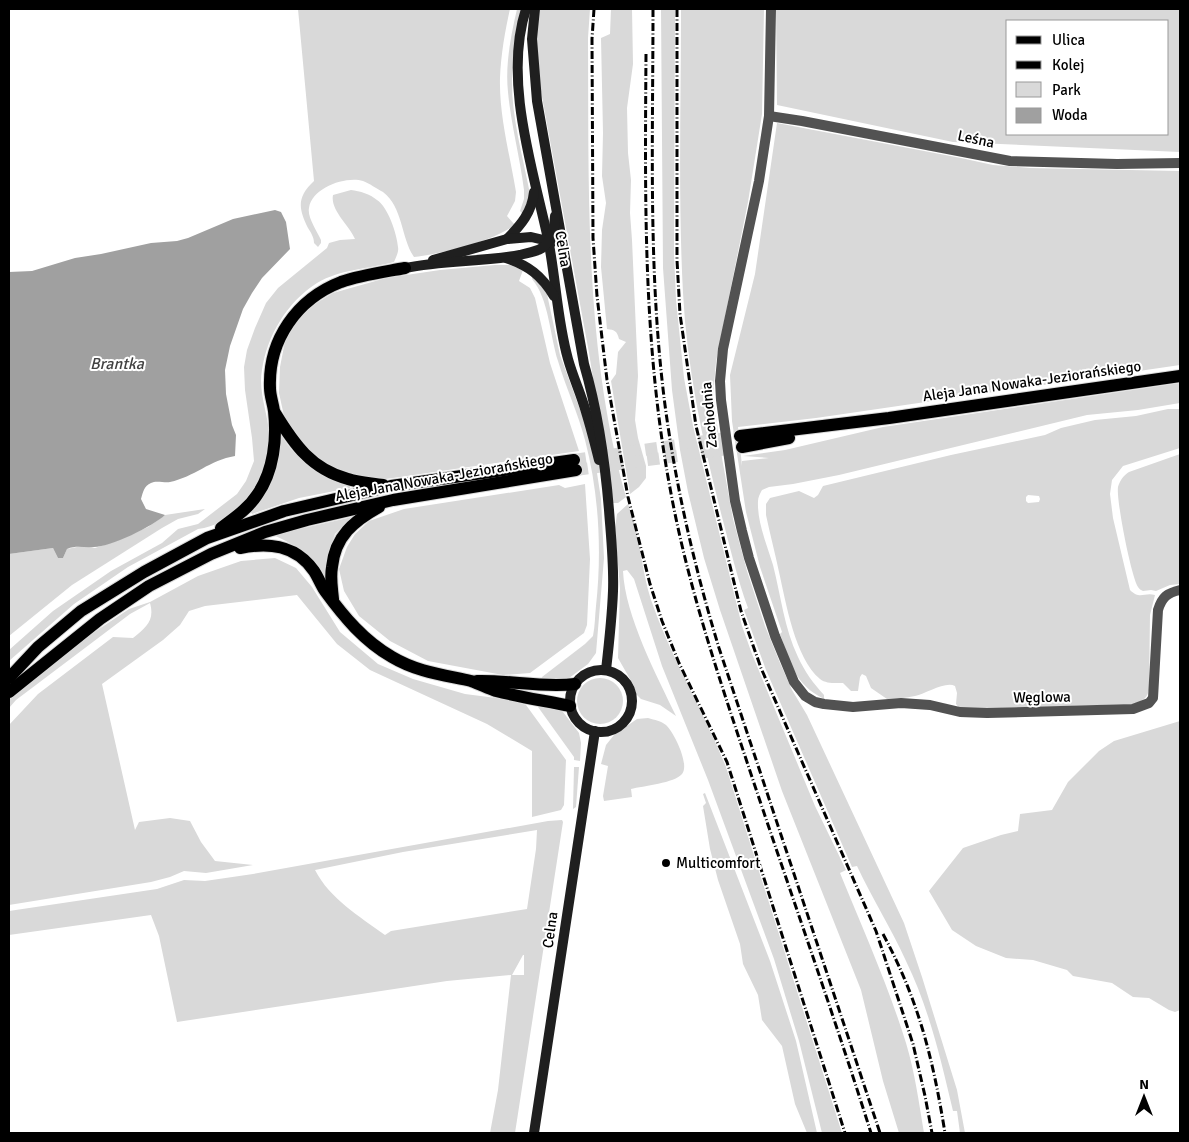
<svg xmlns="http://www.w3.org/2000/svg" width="1189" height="1142" font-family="Signika,sans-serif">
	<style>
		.green { fill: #d9d9d9; fill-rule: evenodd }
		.water { fill: #a0a0a0 }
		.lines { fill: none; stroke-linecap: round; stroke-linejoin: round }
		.primary-tunnel { stroke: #d9d9d9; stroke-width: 12; stroke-dasharray: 12 6; stroke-linecap: butt }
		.primary-casing { stroke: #dbdbdb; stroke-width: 14 }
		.street { stroke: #525252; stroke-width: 10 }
		.secondary { stroke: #1f1f1f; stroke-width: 10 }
		.primary { stroke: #000; stroke-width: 12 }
		.rail { stroke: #000; stroke-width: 3; stroke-dasharray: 8 2.5 1 2.5; stroke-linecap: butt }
		.poi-dot { fill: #000; stroke: #fff; stroke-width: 2 }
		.labels { text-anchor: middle; stroke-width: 4; stroke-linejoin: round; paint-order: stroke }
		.street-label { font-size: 15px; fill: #000; stroke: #fff }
		.poi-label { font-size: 15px; fill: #000; stroke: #fff; text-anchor: start }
		.water-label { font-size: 16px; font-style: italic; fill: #414141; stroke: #fff }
	</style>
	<rect width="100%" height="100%" fill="#fff"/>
	<g class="green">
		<path d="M298 9H510C505 31 501 54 500 78 499 116 510 155 516 192L515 201 507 216 515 225C490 242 445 253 414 257 401 238 403 207 383 192 377 189 369 183 363 181 345 176 312 188 309 208 307 217 317 231 321 240V243L318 247 314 243C314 237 311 233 308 228 298 208 297 197 314 181Z"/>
		<path d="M517 9H522C517 32 513 54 512 78 511 114 522 153 529 189V197L523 214 520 211 524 199V190C520 157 511 125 508 92 505 65 511 35 517 9Z"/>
		<path d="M538 9H590L588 38C589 192 584 349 626 497L618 503H613L589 353 540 86 535 24Z"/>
		<path d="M611 9H632L633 64 627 108 628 153 631 180 630 213 632 240 638 376 635 420 638 438 646 466V478L639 487 630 494 611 381 616 374 618 352 626 342 619 339C617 331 615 330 607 329L601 267 602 230 606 203 602 176 603 133 601 38 610 34Z"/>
		<path d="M661 9H675L674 253 676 300 684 378 693 426 742 626 752 654 815 806 846 870 840 873C863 929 888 985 906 1043 915 1073 919 1103 924 1133H899L883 1081 861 990 782 791 720 610 704 558 688 492 680 450 672 390 663 268Z"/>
		<path d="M681 9H764L762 114 748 202 716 362 713 397 722 458 733 519 747 571 765 626 780 663 792 690 807 715 904 923 922 977 957 1090 965 1133H960L957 1111H953C941 1060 929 1008 906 961 891 928 872 898 857 866L852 867 766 670 744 610 748 608C737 578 730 547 722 517 703 443 687 369 683 293 678 198 681 103 681 9Z"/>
		<path d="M776 9H1180V152L953 142 777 105ZM1008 21H1168V134H1008Z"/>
		<path d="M777 123 961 158 993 165 1030 168 1180 171V365L816 418 738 427 742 466V461L769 458 743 456 785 450 883 427 1180 383V403L1138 410 1087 415 839 475 793 484 769 487 762 490C760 494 758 497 758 501 757 522 767 545 773 565 781 596 784 628 798 657 805 672 813 683 824 695V699C794 684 791 663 780 634L782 632 760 567 746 512 732 421 730 375 755 274Z"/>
		<path d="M351 190C360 191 370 194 377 200 388 207 397 234 398 247 399 252 396 257 394 262 368 269 341 269 317 283 287 302 267 336 262 370 258 392 268 413 269 434 270 477 243 523 198 529L128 567 74 604 9 661V650L53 611 111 571 162 543 178 529 198 524 237 494 246 481 254 461 252 438 245 390 244 367 247 350 255 328 266 303 278 288 327 248 329 243 340 240 355 239C349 225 330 210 333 195Z"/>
		<path d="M495 265H510L523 270 519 281 530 288 535 298 550 363 579 451 386 479 360 478 316 460 297 439 284 416 279 393 280 367 285 341 299 318 315 304 333 293 386 278 440 270Z"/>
		<path d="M533 275 547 294 560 355 589 434 597 473 601 499 604 558 596 653 588 664 565 681H542V677L585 644 593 636C595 626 595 615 596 606 602 551 599 493 585 440 578 413 566 388 558 361 550 336 549 299 532 279Z"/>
		<path d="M1168 409H1180V448L1123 466 1112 480 1110 494 1113 518 1130 590C1140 600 1144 592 1155 595L1150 615 1149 690C1147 698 1143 701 1134 704L965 709 959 708 956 704 957 693 955 686C945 681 926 694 915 696 906 698 897 699 887 699L871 688 866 676 862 674 860 677 858 691H851L843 683C836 683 826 684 820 679 795 658 786 603 779 572 775 553 770 534 766 515V504L770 498 799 491 814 498 818 495 823 486 951 455 1045 435 1061 428 1095 420 1136 416ZM1028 495 1039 496 1040 499 1039 502 1028 503 1026 501V497Z"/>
		<path d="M282 436C299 465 322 472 350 485V488L299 498 252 514 250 511 271 481 277 465 279 437Z"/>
		<path d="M1180 454V584L1170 585 1156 591 1151 590 1143 591C1141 590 1139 589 1138 587 1131 576 1116 499 1118 487 1120 480 1124 475 1129 472Z"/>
		<path d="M585 484 590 559 587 625 584 633 530 673 503 675 428 661 390 641 359 616 344 591 339 569 347 547 355 534 369 521 404 509 559 485 565 488Z"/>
		<path d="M628 504C640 534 641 569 651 600 671 658 703 710 726 767L842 1133H822L799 1041 774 959 708 780 662 666 634 579 627 570 623 571C625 616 657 676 676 716L660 705 641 699 636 694 634 686 618 658 620 588 615 528 617 514Z"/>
		<path d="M205 509 198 514 178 519 162 528 72 585 9 636V554L53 548 58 558H63L67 549 82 546 95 548 116 541 148 527 165 515Z"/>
		<path d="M352 517 335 534 329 551 328 582C310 554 302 548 273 535Z"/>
		<path d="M275 558 296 568 312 587 340 632 378 664 413 679 465 694 511 700 526 705 566 760 564 805 561 810 532 817V751L487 724 370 670 337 644 297 595 205 606 189 611 180 625 163 640 102 684 135 830 139 822 170 818 190 821 201 842 215 861 253 865 206 873 184 871 170 877 151 882 9 905V725L38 694 113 637 133 638C146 627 155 621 150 603L130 614 16 700 9 708V699L90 635 129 609 150 602 198 576 241 561Z"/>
		<circle cx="600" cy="701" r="23"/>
		<path d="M538 702 556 707 563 712 579 733 581 743 580 761 574 760V757L538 707Z"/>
		<path d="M648 718C655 720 661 721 666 725 674 732 690 765 682 774 675 783 643 786 631 789L632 797 604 801 603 796 608 766 601 764 606 745 614 735 637 719Z"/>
		<path d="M1180 721V1010L1175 1012 1169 1010 1149 998 1133 997 1112 983 1073 976 1067 970 1033 960 1006 958 976 946 952 930 929 891 963 848 1001 835 1018 831 1020 814 1052 810 1068 782 1099 751 1114 741Z"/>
		<path d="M574 767H579L576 807 573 809Z"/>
		<path d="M705 793 770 961 796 1041 817 1133H807L795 1104 782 1046 762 1020 758 995 743 964 740 944 718 880 710 849 703 806 706 803 703 794Z"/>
		<path d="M562 820 563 822 515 1133H490L498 1090 511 975 447 981 177 1022 159 936 151 915 9 935V911L157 889 184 880 205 881 253 874 548 821ZM537 830 536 849 527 909 391 931 385 935C359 916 330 899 315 870L403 852ZM524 955V975H512L523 955Z"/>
	</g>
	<path class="water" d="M275 210 281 212 286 222 290 249 262 278 252 293 243 309 230 346 225 370 226 394 232 425 236 435 235 456C210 460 194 477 170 482 164 483 156 480 151 483 144 486 143 492 141 499L146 509 165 515C153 526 111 547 94 547 84 548 77 545 67 549L63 558H58L53 548 9 554V272L32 271 75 258 101 254 151 243 177 241 188 238 233 219Z"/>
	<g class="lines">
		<g class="primary-tunnel">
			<path d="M574 460 740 436"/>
			<path d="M576 470 742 447"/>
		</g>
		<g class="primary-casing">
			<g id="primary">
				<path d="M275 413C294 444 311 469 348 479 360 483 372 483 383 485"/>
				<path d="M740 436 889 418 1180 376"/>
				<path d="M742 447 789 438"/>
				<path d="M221 528C234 518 248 509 257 495 274 471 277 438 274 411 273 403 270 396 270 388 268 340 297 299 341 282 361 275 384 272 405 268"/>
				<path d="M240 548C269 542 296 545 314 571 318 577 321 585 325 591 344 617 364 641 392 657 417 672 444 675 471 681 480 684 487 688 496 691 520 697 546 701 570 706"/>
				<path d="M333 599C332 588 330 578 332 567 335 536 354 521 379 507"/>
				<path d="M9 678 38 647 81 611 144 572 207 538 284 511 391 486 574 460"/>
				<path d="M477 681C510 680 542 688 575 684"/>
				<path d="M9 692 100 619 149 586 211 554 265 532 307 520 393 500 576 470"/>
			</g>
		</g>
		<g class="street">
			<path d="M771 9 769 116 759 181 723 349 720 381 721 400 735 501 742 531 749 558 775 636 794 682 805 696 815 702 824 704 853 707 901 703 930 705 960 712 987 713 1133 709 1149 703 1153 698 1158 610C1162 597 1167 593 1180 590"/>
			<path d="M769 116 802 121 1010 161 1117 164 1180 163"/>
		</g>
		<g class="secondary">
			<path d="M526 9C503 80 533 169 548 239 556 279 557 320 568 359 573 377 581 394 586 412 591 428 595 444 599 460"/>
			<path d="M535 9 532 39 537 101 584 364C598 412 605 461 609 510 611 537 614 564 613 591 612 617 609 644 606 670"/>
			<path d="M507 239C521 225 532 212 534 192"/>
			<path d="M506 258C529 266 541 275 554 296"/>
			<path d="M433 260 507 239 531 237 548 241 551 243"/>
			<path d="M405 268C443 260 482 262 520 255 527 253 536 252 542 248 551 241 555 227 555 216"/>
			<circle cx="601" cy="701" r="31"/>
			<path d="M534 1133 595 731"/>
		</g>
		<use href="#primary" class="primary"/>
		<g class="rail">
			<path d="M594 9 592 39 593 238 597 296 607 380 628 497 650 584 662 621 679 663 727 762 845 1133"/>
			<path d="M653 9C653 141 648 274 665 405 676 488 695 569 719 648L880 1133"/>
			<path d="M677 9V260L680 314 696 426 741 611 761 668 876 931 913 1044 925 1096 932 1133"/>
			<path d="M646 54C645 199 643 344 670 488 687 582 717 672 747 762 788 886 832 1009 871 1133"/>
			<path d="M883 934C919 1001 933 1059 945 1133"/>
		</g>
	</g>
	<circle class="poi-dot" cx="666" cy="863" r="5"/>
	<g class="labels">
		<g class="street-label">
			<text transform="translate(976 139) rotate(12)" y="5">Leśna</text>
			<text transform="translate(563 249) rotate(81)" y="5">Celna</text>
			<text transform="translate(1032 381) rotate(-8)" y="5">Aleja Jana Nowaka-Jeziorańskiego</text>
			<text transform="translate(709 415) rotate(-95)" y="5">Zachodnia</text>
			<text transform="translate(444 477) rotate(-10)" y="5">Aleja Jana Nowaka-Jeziorańskiego</text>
			<text transform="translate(1042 697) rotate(-1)" y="5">Węglowa</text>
			<text transform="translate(550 930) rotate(-82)" y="5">Celna</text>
		</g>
		<g class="poi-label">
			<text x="676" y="868">Multicomfort</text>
		</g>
		<g class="water-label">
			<text x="117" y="369">Brantka</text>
		</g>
	</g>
	<rect width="1189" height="1142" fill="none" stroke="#000000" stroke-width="20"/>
	<rect x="1006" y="20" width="162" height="115" fill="#ffffff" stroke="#999999"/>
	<rect x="1016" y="36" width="25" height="8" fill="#000000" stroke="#999999"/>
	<text x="1052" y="45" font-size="15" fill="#000000">Ulica</text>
	<rect x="1016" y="61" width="25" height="8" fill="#000000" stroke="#999999"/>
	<text x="1052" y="70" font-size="15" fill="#000000">Kolej</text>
	<rect x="1016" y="82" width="25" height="15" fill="#d9d9d9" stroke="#999999"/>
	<text x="1052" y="95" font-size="15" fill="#000000">Park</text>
	<rect x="1016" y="108" width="25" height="15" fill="#a0a0a0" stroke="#999999"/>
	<text x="1052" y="120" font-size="15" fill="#000000">Woda</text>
	<g transform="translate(1144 1097)" stroke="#ffffff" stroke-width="4" paint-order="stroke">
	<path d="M0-4L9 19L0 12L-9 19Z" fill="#000000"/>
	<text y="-8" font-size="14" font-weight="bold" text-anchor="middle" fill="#000000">N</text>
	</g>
</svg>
